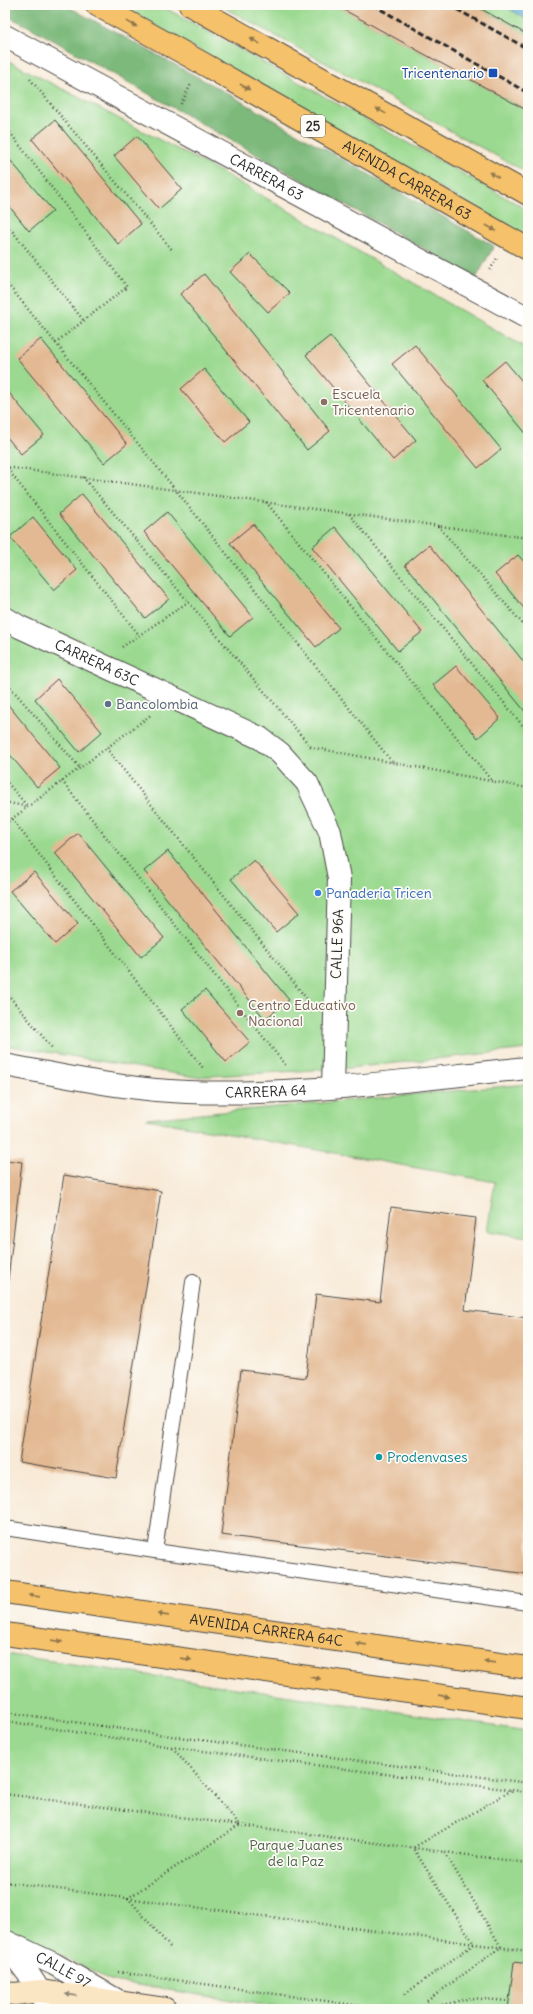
<svg xmlns="http://www.w3.org/2000/svg" width="533" height="2014" font-family="Delius,sans-serif">
	<style>
		.green { fill: #9ad98f; stroke: #62825d }
		.forest { fill: #7bb97a; stroke: #537252 }
		.water { fill: #60adda; stroke: #466c82 }
		.building { fill: #e3b993 }
		.lines { fill: none; stroke-linecap: round; stroke-linejoin: round }
		.service-casing { stroke: #4a4845; stroke-width: 16 }
		.minor-casing { stroke: #4a4845; stroke-width: 24 }
		.secondary-casing { stroke: #4a4845; stroke-width: 24 }
		.primary-casing { stroke: #4a4845; stroke-width: 24 }
		.trunk-casing { stroke: #4a4845; stroke-width: 24 }
		.path { stroke: #4a4845; stroke-width: 2.5; stroke-dasharray: 1 3; stroke-linecap: butt }
		.service { stroke: #fff; stroke-width: 14 }
		.minor { stroke: #fff; stroke-width: 22 }
		.secondary { stroke: #fbe6c4; stroke-width: 22 }
		.primary { stroke: #f5c16b; stroke-width: 22 }
		.trunk { stroke: #f5c16b; stroke-width: 22 }
		.rail { stroke: #2b2b2b; stroke-width: 3; stroke-dasharray: 6 3; stroke-linecap: butt }
		.oneway { fill: #90764b }
		.oneway2 { fill: #938878 }
		.transit-dot { fill: #1a4fb4; stroke: #fdfcf7; stroke-width: 1.5 }
		.education-dot { fill: #8d6e63; stroke: #fdfcf7; stroke-width: 1.5 }
		.service-dot { fill: #5c6f8a; stroke: #fdfcf7; stroke-width: 1.5 }
		.shop-dot { fill: #3f7fe0; stroke: #fdfcf7; stroke-width: 1.5 }
		.culture-dot { fill: #0f9aa8; stroke: #fdfcf7; stroke-width: 1.5 }
		.labels { text-anchor: middle; stroke-width: 3.5; stroke-linejoin: round; paint-order: stroke }
		.shield { fill: #fdfcf7; stroke: #6a6a68; stroke-width: 1 }
		.shield-label { font-size: 13px; font-weight: bold; fill: #2b2b2b }
		.transit-label { font-size: 14px; fill: #164399; stroke: #fdfcf7; text-anchor: end }
		.street-label { font-size: 14px; fill: #2b2b2b; stroke: #fdfcf7 }
		.education-label { font-size: 14px; fill: #785e54; stroke: #fdfcf7; text-anchor: start }
		.service-label { font-size: 14px; fill: #4e5e75; stroke: #fdfcf7; text-anchor: start }
		.shop-label { font-size: 14px; fill: #366cbe; stroke: #fdfcf7; text-anchor: start }
		.culture-label { font-size: 14px; fill: #0d838f; stroke: #fdfcf7; text-anchor: start }
		.park-label { font-size: 14px; fill: #4c5f49; stroke: #fdfcf7 }
	</style>
	<rect width="100%" height="100%" fill="#fdfcf7"/>
	<filter id="ink" filterUnits="userSpaceOnUse"><feTurbulence type="fractalNoise" baseFrequency=".025" numOctaves="2"/><feDisplacementMap in="SourceGraphic" scale="8" xChannelSelector="R" yChannelSelector="G"/><feConvolveMatrix kernelMatrix="1 2 1 2 8 2 1 2 1" color-interpolation-filters="sRGB"/></filter>
	<filter id="wash" filterUnits="userSpaceOnUse"><feTurbulence type="fractalNoise" baseFrequency=".012" numOctaves="4" result="noise"/><feDisplacementMap in="SourceGraphic" scale="16" xChannelSelector="R" yChannelSelector="G"/><feGaussianBlur stdDeviation="0.9" result="paint"/><feColorMatrix in="noise" values="0 0 0 0 0 0 0 0 0 0 0 0 0 0 0 0 0 1.4 0 .05"/><feComposite in="paint" operator="in"/></filter>
	<g filter="url(#wash)">
		<rect width="100%" height="100%" fill="#f8ead7"/>
		<g class="green">
			<path d="M120 5H160L528 210V238Z"/>
			<path d="M219 5H335L528 111V173Z"/>
			<path d="M474 5H503L528 20V35Z"/>
			<path d="M5 59 221 172 528 349V1049L349 1068 195 1077 5 1045Z"/>
			<path d="M528 1084V1237L487 1231 495 1182 146 1119Z"/>
			<path d="M5 1654 528 1731V2009H288L112 1981 5 1928Z"/>
		</g>
		<path class="forest" d="M5 5H65L227 93 494 246 476 278 28 26 5 15Z"/>
		<path class="water" d="M503 5H528V20Z"/>
		<g id="blocks">
			<g class="building">
				<path d="M335 5H474L528 35V111Z"/>
				<path d="M55 120 141 224 118 244 32 139Z"/>
				<path d="M137 136 182 189 159 209 114 156Z"/>
				<path d="M5 154 53 211 29 231 5 201Z"/>
				<path d="M250 254 290 293 268 312 230 272Z"/>
				<path d="M204 274 330 431 307 450 180 294Z"/>
				<path d="M330 336 416 440 393 460 306 355Z"/>
				<path d="M41 339 127 444 104 463 17 358Z"/>
				<path d="M415 345 501 449 478 468 392 364Z"/>
				<path d="M505 361 528 388V436L482 380Z"/>
				<path d="M204 369 249 422 225 442 181 389Z"/>
				<path d="M5 388 44 435 21 454 5 435Z"/>
				<path d="M82 494 169 599 145 618 59 514Z"/>
				<path d="M167 512 253 617 230 636 144 532Z"/>
				<path d="M33 517 77 570 54 590 10 537Z"/>
				<path d="M253 524 339 628 316 647 230 543Z"/>
				<path d="M335 527 422 632 398 651 312 547Z"/>
				<path d="M429 545 528 667V715L405 565Z"/>
				<path d="M518 555 528 566V613L495 574Z"/>
				<path d="M456 666 500 718 478 738 433 685Z"/>
				<path d="M57 679 102 732 79 752 35 699Z"/>
				<path d="M5 701 60 768 37 787 5 749Z"/>
				<path d="M78 833 164 938 141 957 55 853Z"/>
				<path d="M168 851 289 1000 265 1019 144 871Z"/>
				<path d="M254 860 299 913 276 932 231 879Z"/>
				<path d="M34 872 78 924 55 944 10 891Z"/>
				<path d="M205 990 250 1042 226 1062 182 1009Z"/>
				<path d="M5 1160 22 1162 6 1296H5Z"/>
				<path d="M64 1175 161 1191 116 1478 19 1462Z"/>
				<path d="M391 1207 476 1218 465 1310 528 1318V1574L221 1535 241 1370 306 1378 316 1294 380 1302Z"/>
				<path d="M514 1962 528 1964V2009H508Z"/>
			</g>
		</g>
	</g>
	<g filter="url(#ink)">
		<use href="#blocks" fill-opacity="0" stroke="#4a4845" stroke-width="1"/>
		<g class="lines">
			<g class="service-casing">
				<g id="service">
					<path d="M5 1528 155 1551 528 1603"/>
					<path d="M155 1551 193 1282"/>
				</g>
			</g>
			<g class="minor-casing">
				<g id="minor">
					<path id="s1" d="M5 36 528 318"/>
					<path id="s2" d="M5 618 20 627 260 738 280 753 307 783 330 832 339 878 333 1087"/>
					<path id="s3" d="M5 1065C65 1076 126 1090 187 1092 301 1096 415 1079 528 1068"/>
					<path id="s4" d="M5 1941 54 1964 120 2002"/>
					<path d="M5 1946C23 1964 38 1986 48 2009"/>
				</g>
			</g>
			<g class="secondary-casing">
				<path id="secondary" d="M5 1993 15 1994 40 1991 165 2009"/>
			</g>
			<g class="primary-casing">
				<g id="primary">
					<path id="s5" d="M5 1592 528 1668"/>
					<path d="M5 1634 528 1708"/>
				</g>
			</g>
			<g class="trunk-casing">
				<g id="trunk">
					<path id="s6" d="M97 5 202 63 528 249"/>
					<path d="M190 5 528 194"/>
				</g>
			</g>
			<g class="path">
				<path d="M30 79 173 251"/>
				<path d="M181 104 191 84"/>
				<path d="M5 126 127 287 55 343"/>
				<path d="M5 222 84 321"/>
				<path d="M490 270 497 258"/>
				<path d="M5 281 175 489 392 762"/>
				<path d="M5 466 139 635"/>
				<path d="M5 467 528 538"/>
				<path d="M83 477 311 747"/>
				<path d="M266 502 492 781"/>
				<path d="M349 514 528 732"/>
				<path d="M438 526 528 630"/>
				<path d="M122 647 188 602"/>
				<path d="M5 681 80 768"/>
				<path d="M310 747 528 788"/>
				<path d="M106 748 310 1003"/>
				<path d="M5 780 28 807"/>
				<path d="M62 781 286 1066"/>
				<path d="M5 802 28 807"/>
				<path d="M12 819 203 1068"/>
				<path d="M5 824 152 714"/>
				<path d="M5 991 53 1049"/>
				<path d="M5 1712 171 1736 528 1783"/>
				<path d="M5 1721 172 1747 528 1792"/>
				<path d="M5 1794 528 1863"/>
				<path d="M5 1882 528 1951"/>
				<path d="M170 1947 128 1898 240 1825 172 1747"/>
				<path d="M118 1972 383 2009"/>
				<path d="M405 1994 474 1944 413 1848 512 1790"/>
				<path d="M427 2001 501 1947 445 1853"/>
				<path d="M442 2005 471 1998 509 2001"/>
			</g>
			<use href="#service" class="service"/>
			<use href="#minor" class="minor"/>
			<use href="#secondary" class="secondary"/>
			<use href="#primary" class="primary"/>
			<use href="#trunk" class="trunk"/>
			<g class="rail">
				<path d="M373 5 528 93"/>
				<path d="M449 5 528 49"/>
			</g>
		</g>
		<defs><path id="oneway-solid" d="M-6-.8H1V-3.2L6.5 0L1 3.2V.8H-6Z"/></defs>
		<g class="oneway">
			<use href="#oneway-solid" transform="translate(132 24) rotate(29)"/>
			<use href="#oneway-solid" transform="translate(255 41) rotate(-151)"/>
			<use href="#oneway-solid" transform="translate(245 87) rotate(30)"/>
			<use href="#oneway-solid" transform="translate(381 111) rotate(-151)"/>
			<use href="#oneway-solid" transform="translate(494 175) rotate(-151)"/>
			<use href="#oneway-solid" transform="translate(491 228) rotate(30)"/>
			<use href="#oneway-solid" transform="translate(34 1596) rotate(-172)"/>
			<use href="#oneway-solid" transform="translate(163 1615) rotate(-172)"/>
			<use href="#oneway-solid" transform="translate(57 1641) rotate(8)"/>
			<use href="#oneway-solid" transform="translate(361 1644) rotate(-172)"/>
			<use href="#oneway-solid" transform="translate(186 1659) rotate(8)"/>
			<use href="#oneway-solid" transform="translate(489 1662) rotate(-172)"/>
			<use href="#oneway-solid" transform="translate(315 1678) rotate(8)"/>
			<use href="#oneway-solid" transform="translate(444 1696) rotate(8)"/>
		</g>
		<use class="oneway2" href="#oneway-solid" transform="translate(71 1995) rotate(-172)"/>
	</g>
	<rect class="transit-dot" x="488" y="68" width="10" height="10" rx="2"/>
	<g class="education-dot">
		<circle cx="324" cy="402" r="4"/>
		<circle cx="240" cy="1013" r="4"/>
	</g>
	<circle class="service-dot" cx="108" cy="704" r="4"/>
	<circle class="shop-dot" cx="318" cy="893" r="4"/>
	<circle class="culture-dot" cx="379" cy="1457" r="4"/>
	<g class="labels">
		<rect class="shield" x="301" y="115" width="24" height="22" rx="3"/>
		<g class="shield-label">
			<text x="313" y="131">25</text>
		</g>
		<g class="transit-label">
			<text x="484" y="78">Tricentenario</text>
		</g>
		<g class="street-label">
			<text dy="5" stroke="none"><textPath href="#s1" startOffset="297">CARRERA 63</textPath></text>
			<text dy="5" stroke="none"><textPath href="#s6" startOffset="356">AVENIDA CARRERA 63</textPath></text>
			<text dy="5" stroke="none"><textPath href="#s2" startOffset="102">CARRERA 63C</textPath></text>
			<text transform="translate(337 944) rotate(-88)" y="5">CALLE 96A</text>
			<text dy="5" stroke="none"><textPath href="#s3" startOffset="263">CARRERA 64</textPath></text>
			<text dy="5" stroke="none"><textPath href="#s5" startOffset="264">AVENIDA CARRERA 64C</textPath></text>
			<text dy="5" stroke="none"><textPath href="#s4" startOffset="65">CALLE 97</textPath></text>
		</g>
		<g class="education-label">
			<text x="332" y="399">Escuela<tspan x="332" dy="16">Tricentenario</tspan></text>
			<text x="248" y="1010">Centro Educativo<tspan x="248" dy="16">Nacional</tspan></text>
		</g>
		<g class="service-label">
			<text x="116" y="709">Bancolombia</text>
		</g>
		<g class="shop-label">
			<text x="326" y="898">Panadería Tricen</text>
		</g>
		<g class="culture-label">
			<text x="387" y="1462">Prodenvases</text>
		</g>
		<g class="park-label">
			<text x="296" y="1850">Parque Juanes<tspan x="296" dy="16">de la Paz</tspan></text>
		</g>
	</g>
	<rect width="533" height="2014" fill="none" stroke="#fdfcf7" stroke-width="20"/>
</svg>
